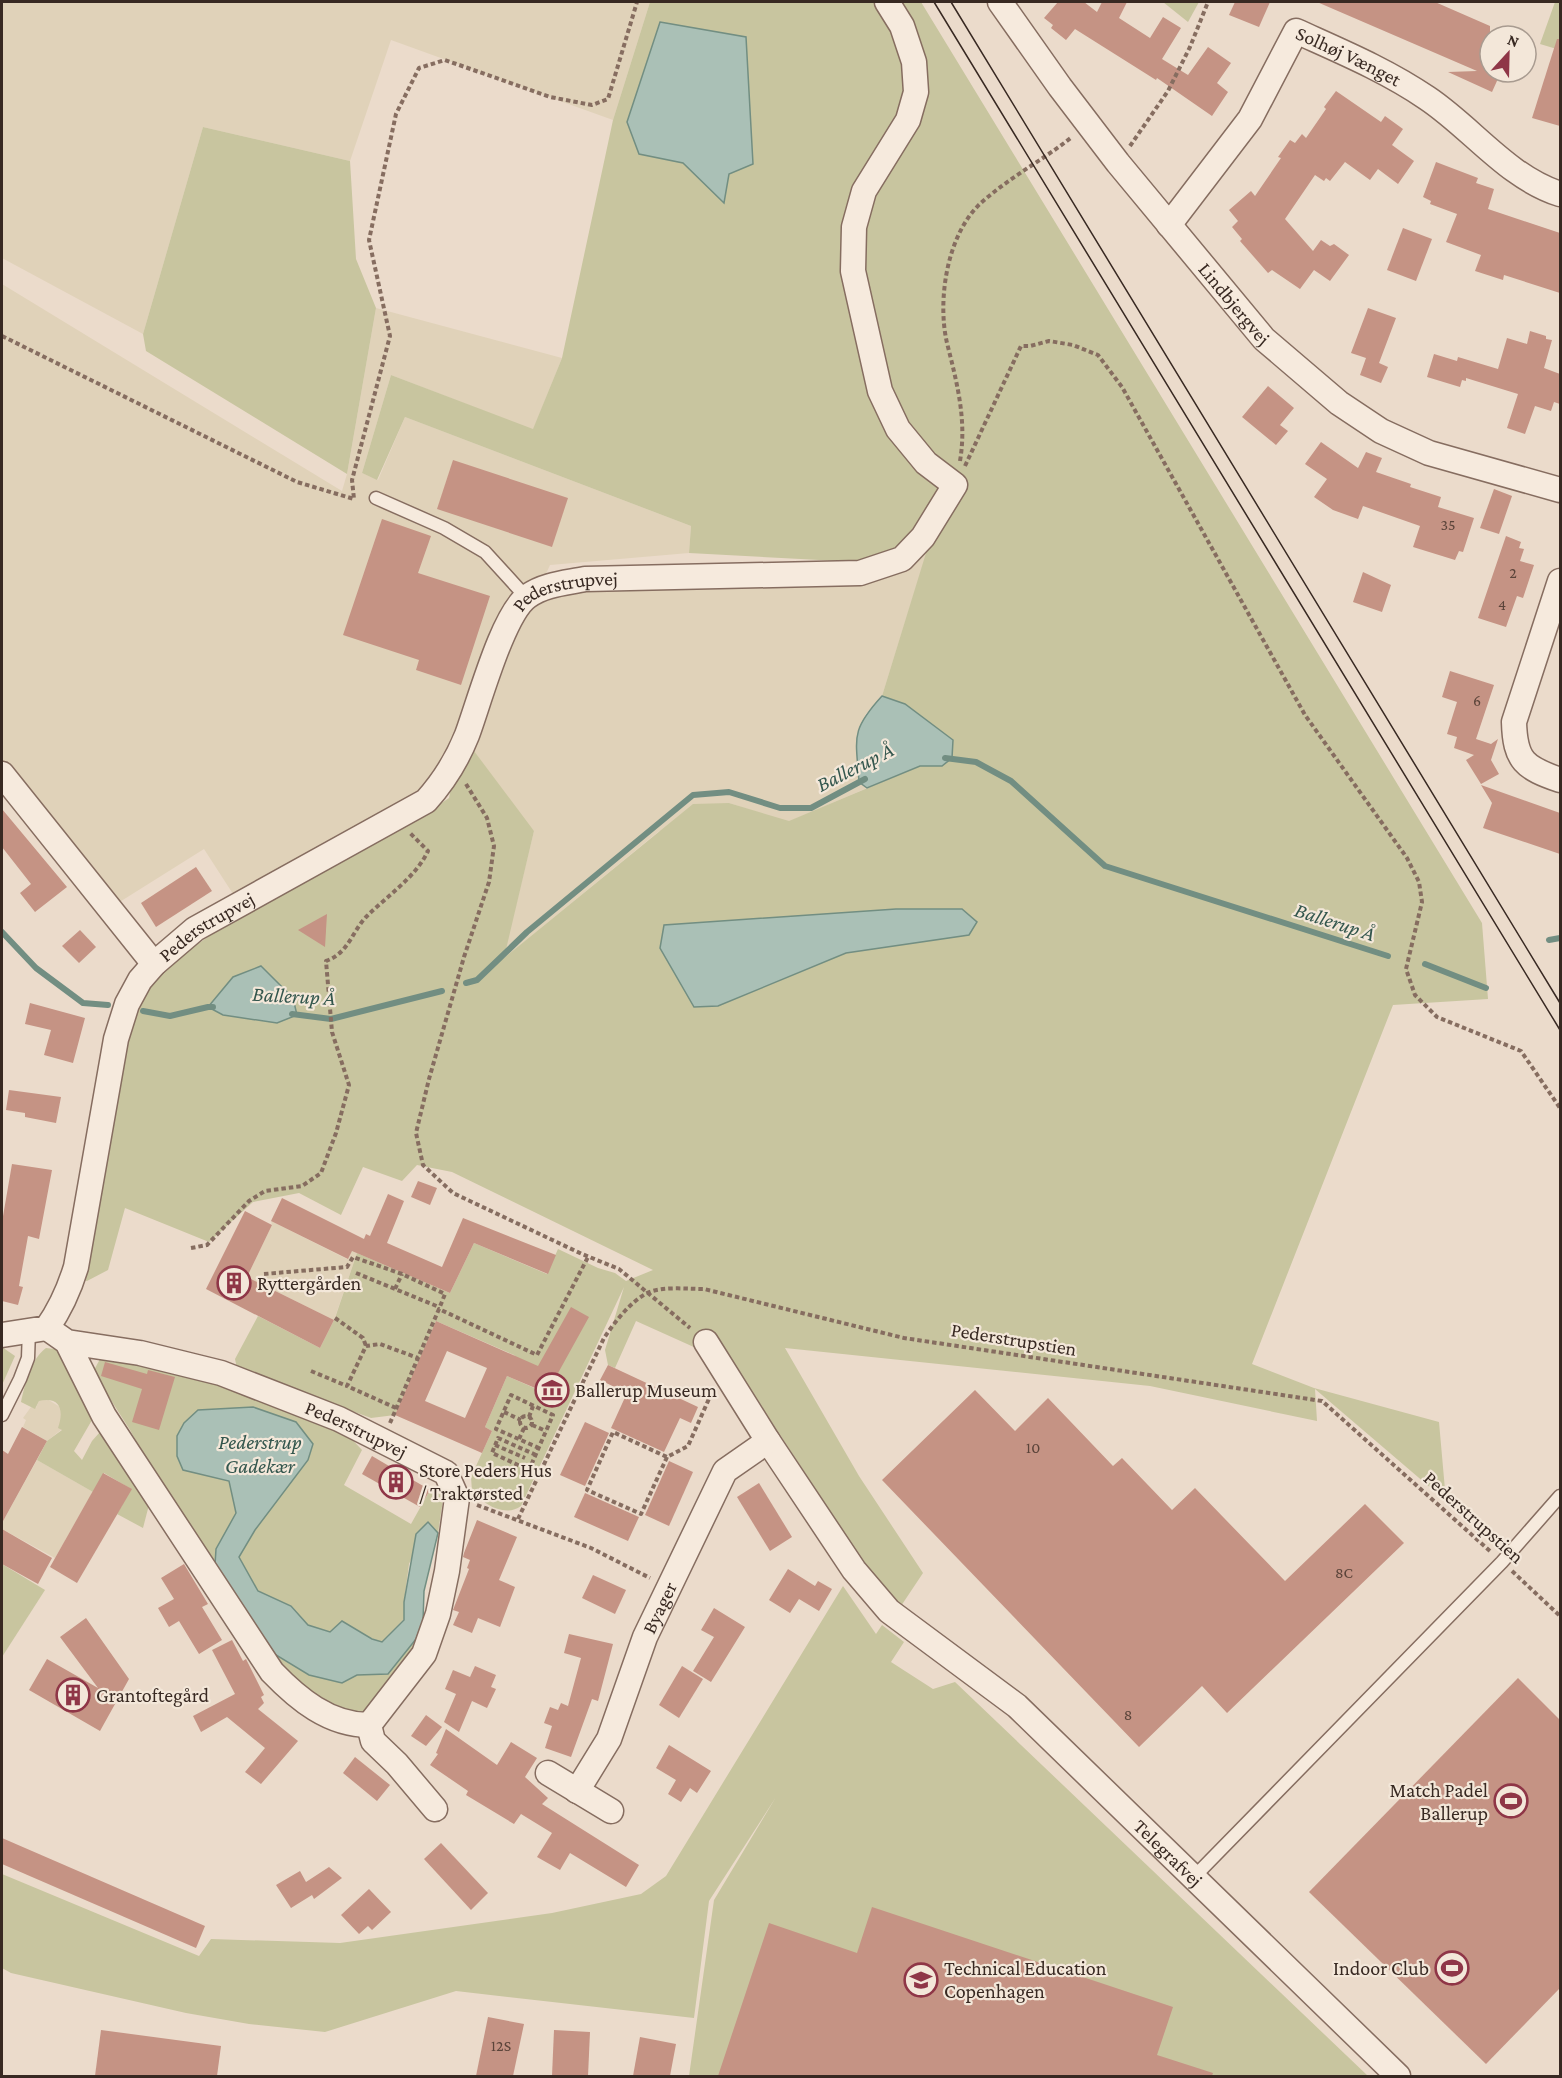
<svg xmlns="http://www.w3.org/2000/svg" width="1562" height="2078" font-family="'Crimson Pro',serif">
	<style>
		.farmland { fill: #e0d2b9 }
		.green { fill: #c8c59f }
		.water { fill: #aac0b6; stroke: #728e82; stroke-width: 1.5 }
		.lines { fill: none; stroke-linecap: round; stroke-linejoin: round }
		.stream { stroke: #728e82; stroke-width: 6 }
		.building { fill: #c59384; fill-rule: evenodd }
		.service-casing { stroke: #866d60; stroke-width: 15 }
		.minor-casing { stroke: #866d60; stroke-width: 27 }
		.path { stroke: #866d60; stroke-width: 4; stroke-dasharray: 4.5 3; stroke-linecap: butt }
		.service { stroke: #f6eadd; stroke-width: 12 }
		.minor { stroke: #f6eadd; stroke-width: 24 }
		.tram { stroke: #382922; stroke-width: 1.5 }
		.labels { text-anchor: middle; stroke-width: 4.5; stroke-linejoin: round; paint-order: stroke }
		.number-label { font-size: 16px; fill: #5b443a }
		.street-label { font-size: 20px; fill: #382922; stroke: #f3e7d9 }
		.poi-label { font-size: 20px; fill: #382922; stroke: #f3e7d9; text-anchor: start }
		.water-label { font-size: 21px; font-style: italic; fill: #33564d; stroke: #f3e7d9 }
	</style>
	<rect width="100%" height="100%" fill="#ebdbcb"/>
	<g class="farmland">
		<path d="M2 2H650L613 120 391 40 350 161 203 127 143 334 2 258Z"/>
		<path d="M2 284 342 491 347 474 376 308 562 358 533 430 391 375 362 473 378 480 405 417 691 526 689 553 550 565 539 589 852 582 935 526 882 696 865 715 859 782 867 788 788 822 729 803 658 832 503 959 534 831 456 749 418 791 235 897 204 849 118 903 2 759Z"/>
		<path d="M271 1221 347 1259 352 1250 357 1253 334 1320 247 1277 272 1225Z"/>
		<path d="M47 1399 60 1407 62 1416V1429L47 1441 23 1427 26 1420 23 1418 31 1407 36 1408 39 1401Z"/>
		<path d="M37 1460 93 1492 55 1558 2 1529V1523Z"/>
	</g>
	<g class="green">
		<path d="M650 2H921L1482 923 1488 999 1393 1005 1252 1364 1314 1388 1439 1422 1446 1501 1315 1389 1317 1421 1150 1386 785 1348 859 1476 923 1573 899 1609 864 1563 712 1331 696 1348 636 1321 615 1368 608 1365 605 1350 624 1287 521 1506C505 1518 483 1504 472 1491L471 1477 492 1431 485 1427 507 1376 548 1394 545 1401 557 1407 567 1387 524 1368 514 1355 436 1321 395 1415 371 1418 295 1390 238 1373 235 1359 258 1316 320 1348 335 1318 357 1253 450 1293 474 1243 547 1274 558 1249 598 1268 615 1273 626 1281 653 1270 452 1172 417 1165 402 1181 363 1167 341 1215 299 1193 253 1202 209 1242 125 1208 108 1270 87 1281 80 1279 131 1020 144 987 168 964 245 912 437 806 449 798 462 735 534 831 504 958 693 804 729 803 789 821 920 766 905 704 882 696 934 527 898 550 858 562 689 553 691 526 405 417 377 480 362 473 391 375 533 429 562 358 613 120Z"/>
		<path d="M1163 2H1199L1188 22Z"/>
		<path d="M1555 2H1560V50L1540 44Z"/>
		<path d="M203 127 350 161 356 259 376 308 347 474 146 351 143 334Z"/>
		<path d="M2 1347 15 1356 2 1385Z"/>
		<path d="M46 1348 55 1349 69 1360 94 1407 92 1420 74 1451 82 1460 92 1441 100 1432 150 1501 143 1528 117 1514 131 1489 104 1473 93 1492 37 1460 47 1441 62 1430 58 1428C64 1411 61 1396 39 1401L35 1409 21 1402C25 1384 31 1359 46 1348Z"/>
		<path d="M100 1359 200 1377 345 1432 362 1450 344 1485 411 1524 430 1490 444 1493 438 1533 428 1522 409 1564 404 1602V1619L382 1642 372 1639 342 1621 330 1632 308 1625 291 1606 258 1591 239 1557 255 1530 229 1480 236 1513 216 1549 215 1565 153 1472 130 1430 93 1372Z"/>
		<path d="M2 1564 45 1590 2 1657Z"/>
		<path d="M843 1586 876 1634 882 1625 904 1642 891 1662 933 1689 955 1682 1368 2076H689L714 1900 776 1797 709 1901 694 2018 456 1991 325 2032 249 2024 186 2013 11 1973 2 1968V1874L199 1956 211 1939 340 1943 552 1913 641 1894 666 1876Z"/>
		<path d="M416 1639 417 1655 368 1710 351 1717 300 1690 276 1655 309 1675 342 1683 357 1675 388 1674Z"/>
	</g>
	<g class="water">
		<path d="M660 22 746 37 753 164 729 174 724 203 683 163 639 154 627 122Z"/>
		<path d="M882 696 905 704 953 740 952 758 942 766H920L867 788 859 782C856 737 850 731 882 696Z"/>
		<path d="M896 909H962L977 922 969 935 846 953 718 1006 694 1007 660 948 664 925Z"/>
		<path d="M261 966 293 998 297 1015 277 1023 223 1015 208 1007 233 977Z"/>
		<path d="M253 1407 296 1422 313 1444 308 1460 255 1530 239 1557 258 1591 291 1606 308 1625 330 1632 342 1621 372 1639 382 1642 404 1620V1602L416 1534 428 1522 438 1533 424 1591 423 1621 416 1639 388 1674 357 1675 342 1683 309 1675 276 1655 251 1624 215 1565 216 1549 236 1513 229 1481 183 1470 177 1456V1436L184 1423 198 1410Z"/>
	</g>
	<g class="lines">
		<g class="stream">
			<path d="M945 758 976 762 1011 781 1105 866 1388 956"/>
			<path d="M2 932 36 968 83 1003 108 1005"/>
			<path d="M1549 940 1560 938"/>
			<path d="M1425 964 1486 988"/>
			<path d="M466 983 477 980 527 932 693 795 729 792 780 808H811L865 779"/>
			<path d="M143 1011 170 1016 208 1007H213"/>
			<path d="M292 1014 331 1019 442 991"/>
		</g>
	</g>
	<g class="building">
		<path d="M1058 2H1084L1097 12 1102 2H1127L1119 18 1150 38 1163 17 1181 28 1162 59 1188 75 1208 47 1231 63 1217 83 1228 92 1212 116 1157 78 1156 80 1075 29 1066 40 1051 28 1053 25 1044 18Z"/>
		<path d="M1235 2H1270L1259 27 1229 15Z"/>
		<path d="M1317 2H1435L1490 26V72H1501L1492 92 1448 72 1477 71Z"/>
		<path d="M1557 39H1560V126L1532 118Z"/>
		<path d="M1336 91 1381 122 1385 116 1403 129 1392 145 1414 161 1398 184 1378 169 1370 180 1345 162 1330 181 1326 178 1324 181 1315 175 1285 219 1313 251 1321 240 1330 246 1334 244 1349 255 1330 281 1314 270 1300 289 1272 270 1268 273 1240 241 1242 239 1232 227 1238 221 1229 210 1251 191 1255 196 1281 158 1278 157 1290 140 1295 143 1302 134 1306 138 1326 109 1324 107Z"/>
		<path d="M1436 162 1478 178 1476 183 1494 189 1488 209 1560 233V293L1504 275 1503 280 1475 271 1481 255 1446 242 1457 214 1430 204 1431 201 1423 197Z"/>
		<path d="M1403 228 1432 239 1416 281 1387 270Z"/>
		<path d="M1368 308 1396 318 1379 363 1388 367 1381 383 1360 375 1366 358 1351 353Z"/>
		<path d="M1530 331 1546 336V339L1552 340 1544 368 1560 374V404L1554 402 1551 411 1535 406 1525 434 1507 428 1518 394 1466 378V381L1462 380 1460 387 1427 377 1434 354 1457 361 1458 357 1498 369 1507 338 1527 344Z"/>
		<path d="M1268 386 1294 408 1280 425 1288 431 1276 445 1242 417Z"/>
		<path d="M1321 442 1358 468 1366 452 1382 458 1376 472 1411 484 1410 487 1441 497 1438 507 1474 518 1463 552 1459 551 1455 560 1413 547 1420 526 1363 506 1358 519 1333 510 1314 497 1327 479 1305 464Z"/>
		<path d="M453 460 568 498 552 547 437 509Z"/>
		<path d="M1494 489 1512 496 1499 534 1480 528Z"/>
		<path d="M382 519 431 536 418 573 490 596 461 685 416 670 419 660 343 635Z"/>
		<path d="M1506 536 1521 542 1519 548 1524 549 1520 561 1534 565 1523 598 1517 596 1506 627 1478 618Z"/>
		<path d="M1363 572 1391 585 1382 612 1353 602Z"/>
		<path d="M1450 671 1494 685 1476 739 1491 744 1498 739 1491 760 1499 774 1481 784 1466 760 1474 755 1454 748 1457 737 1447 734 1457 702 1442 697Z"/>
		<path d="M1481 785 1560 813V854L1483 828 1492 803Z"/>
		<path d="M2 809 67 887 35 912 20 893 31 884 2 847Z"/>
		<path d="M196 867 212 891 156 927 141 903Z"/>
		<path d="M327 914 325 947 298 930Z"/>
		<path d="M80 930 96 947 79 963 62 946Z"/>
		<path d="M30 1003 85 1018 73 1063 44 1055 51 1030 25 1024Z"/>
		<path d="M9 1090 61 1097 56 1123 25 1117V1113L6 1110Z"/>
		<path d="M12 1164 52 1170 39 1239 28 1236 19 1286 23 1287 18 1305 2 1301V1222Z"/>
		<path d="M418 1181 437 1188 430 1205 411 1197Z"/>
		<path d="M388 1194 404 1201 387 1243 442 1267 463 1218 556 1255 548 1274 474 1243 450 1293 352 1251 348 1259 271 1221 282 1198 364 1239 366 1234 370 1236Z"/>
		<path d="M245 1211 272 1225 247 1277 334 1320 320 1348 206 1289Z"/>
		<path d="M571 1307 589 1317 547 1393 507 1376 485 1427 492 1431 482 1453 395 1415 436 1321 538 1366ZM447 1351 487 1368 465 1418 425 1401Z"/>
		<path d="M105 1362 147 1374 148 1370 175 1377 159 1430 132 1422 142 1389 101 1376Z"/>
		<path d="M608 1365 698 1407 691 1423 680 1418 664 1452 611 1428 627 1393 600 1380Z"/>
		<path d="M975 1390 1015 1431 1048 1398 1113 1466 1122 1458 1172 1510 1195 1488 1285 1581 1365 1504 1404 1543 1227 1713 1202 1686 1139 1747 882 1480Z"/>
		<path d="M585 1422 609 1433 585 1486 560 1475Z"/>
		<path d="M22 1427 47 1441 2 1523V1450L8 1454Z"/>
		<path d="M372 1456 430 1490 420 1507 362 1474Z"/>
		<path d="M669 1461 693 1472 669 1526 645 1515Z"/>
		<path d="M103 1473 132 1489 77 1583 50 1567Z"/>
		<path d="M759 1483 792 1537 770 1551 737 1497Z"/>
		<path d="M585 1493 639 1517 628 1541 574 1517Z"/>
		<path d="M477 1520 517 1537 499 1580 515 1587 500 1627 478 1618 472 1633 453 1625 459 1612 453 1610 469 1569 467 1568 470 1560 463 1557 464 1553Z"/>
		<path d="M2 1529 52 1558 38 1584 2 1564Z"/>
		<path d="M184 1564 208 1604 202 1607 222 1640 199 1654 179 1621 169 1627 158 1608 174 1599 161 1578Z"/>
		<path d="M788 1569 815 1586 818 1581 832 1589 819 1611 799 1599 790 1613 769 1600Z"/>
		<path d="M593 1575 626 1590 615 1614 582 1598Z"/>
		<path d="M714 1608 745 1627 711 1682 693 1671 714 1637 701 1630Z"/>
		<path d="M86 1618 129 1679 100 1731 29 1690 47 1659 98 1688 60 1637Z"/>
		<path d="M569 1634 613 1644 598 1701 592 1699 571 1757 545 1748 552 1726 544 1723 550 1707 558 1710 561 1703 568 1706 581 1658 564 1653Z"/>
		<path d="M232 1640 243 1661 246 1659 264 1695 261 1697 264 1703 258 1709 298 1741 261 1784 245 1772 265 1748 227 1717 201 1732 193 1716 235 1694 212 1650Z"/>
		<path d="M475 1666 496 1675 491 1687 496 1689 487 1708 472 1701 459 1732 444 1722 456 1694 445 1689 453 1670 470 1677Z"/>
		<path d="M682 1666 703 1679 679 1718 659 1705Z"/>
		<path d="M1518 1678 1560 1720V1988L1486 2064 1309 1892Z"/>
		<path d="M426 1715 442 1727 426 1746 411 1736Z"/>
		<path d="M446 1729 497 1765 511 1742 537 1758 525 1777 548 1798 542 1804 639 1865 626 1887 570 1853 560 1870 537 1857 552 1833 521 1814 514 1824 466 1795 468 1791 430 1765 438 1754 436 1753Z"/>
		<path d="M669 1745 711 1771 697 1793 690 1788 681 1802 668 1794 676 1780 656 1768Z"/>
		<path d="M355 1757 390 1785 377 1801 343 1773Z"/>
		<path d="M2 1838 205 1926 196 1948 2 1864Z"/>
		<path d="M441 1843 488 1893 471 1910 424 1859Z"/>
		<path d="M329 1867 342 1878 314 1899 312 1895 291 1908 276 1885 300 1871 306 1882Z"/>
		<path d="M369 1889 391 1912 372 1930 368 1926 359 1934 341 1915Z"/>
		<path d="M872 1907 1173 2007 1157 2055 1213 2073 1212 2076H718L769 1923 857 1953Z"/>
		<path d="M488 2017 524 2024 513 2076H476Z"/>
		<path d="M101 2030 221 2046 217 2076H95Z"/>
		<path d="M554 2030 590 2032 588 2076H552Z"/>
		<path d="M640 2037 676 2044 670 2076H633Z"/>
	</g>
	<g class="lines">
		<g class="service-casing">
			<g id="service">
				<path d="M376 498 444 528 485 552 526 597"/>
				<path d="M2 1415 20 1379 28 1358 29 1330"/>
				<path d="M1193 1878 1502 1562 1560 1496"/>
			</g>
		</g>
		<g class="minor-casing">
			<g id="minor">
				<path id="s1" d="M1000 2 1060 87 1118 163 1264 339 1339 403 1381 431 1429 453 1560 490"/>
				<path id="s2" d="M1169 225 1250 119 1296 31C1340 51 1386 70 1427 98 1472 128 1507 177 1560 194"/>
				<path d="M1560 581 1514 722C1515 761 1525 768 1560 780"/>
				<path d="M2 774 154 964"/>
				<path id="s3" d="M47 1328 67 1342 140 1353 221 1373 339 1419 446 1473 457 1498 447 1571 438 1614 424 1654 369 1725C329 1725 298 1699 272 1672L104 1416 67 1342"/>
				<path id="s4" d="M2 1335 47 1328C61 1308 69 1290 76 1267L116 1039 127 1004 140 980 154 964 195 929 426 801C444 781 457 760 467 735 479 703 503 613 528 596 545 584 566 583 585 579L860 573 902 559 923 537 955 485 926 463 898 429 880 391 853 271 854 227 864 191 908 120 916 92 914 62 902 26 887 2"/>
				<path id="s5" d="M706 1342 768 1441 854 1570 889 1611 1017 1706 1398 2076"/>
				<path d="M369 1725 373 1741 397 1764 435 1809"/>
				<path d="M548 1773 611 1811"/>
				<path id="s6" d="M577 1791 609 1739 645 1637 725 1471 768 1441"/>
			</g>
		</g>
		<g class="path">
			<path d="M1130 146 1168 91 1190 47 1208 2"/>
			<path d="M2 336 297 482 354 499 352 480 390 336 369 240 396 114 419 68 445 60 550 97 592 105 608 99 637 2"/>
			<path d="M960 461C967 420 957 383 947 343 937 300 947 233 982 202 1010 177 1043 160 1072 137"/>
			<path d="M965 466 1021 346H1030L1049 341 1073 345 1098 355 1122 387 1305 715 1407 858 1419 882 1422 902 1406 969 1415 995 1437 1017 1521 1051 1560 1108"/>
			<path d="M466 784 487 818 494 846 489 882 464 957 429 1079 416 1133 423 1165 453 1193 582 1254 619 1269 690 1328"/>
			<path d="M191 1248 207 1245 249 1201 265 1191 302 1186 321 1173 336 1133 349 1085 332 1032 326 961C349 953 352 931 367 916 387 896 416 877 428 851L410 833"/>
			<path d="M356 1273 439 1307"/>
			<path d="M264 1274 347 1267 353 1257 402 1274 445 1294 439 1309"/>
			<path d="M395 1289 402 1274"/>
			<path d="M335 1318 363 1338 366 1346"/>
			<path d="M311 1371 347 1386"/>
			<path d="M396 1408 347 1386 366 1346 380 1344 418 1358"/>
			<path d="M504 1412 521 1420"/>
			<circle cx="526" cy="1422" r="6"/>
			<path d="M529 1417 533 1406"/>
			<path d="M390 1423 439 1309 537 1355 588 1257"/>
			<path d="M532 1425 546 1431"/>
			<path d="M519 1439 524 1428"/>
			<path d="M495 1445 525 1458"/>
			<path d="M536 1455 498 1438 492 1453 529 1470 553 1415 511 1395 496 1429 539 1448"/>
			<path d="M667 1457 641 1514 587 1490 613 1432 667 1457 688 1446 712 1392"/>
			<path d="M477 1505 591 1548 650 1578"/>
			<path d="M518 1519 604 1338C615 1322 629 1303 647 1293 662 1286 688 1289 704 1289L904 1338 1322 1401 1491 1552"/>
			<path d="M1512 1571 1560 1616"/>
		</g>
		<use href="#service" class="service"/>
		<use href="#minor" class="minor"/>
		<g class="tram">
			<path d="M934 2 1560 1030"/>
			<path d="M951 2 1560 1003"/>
		</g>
	</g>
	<defs>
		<g id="building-ring" transform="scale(1.725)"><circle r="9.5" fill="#f3e7d9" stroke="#8f3647" stroke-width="1.5"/><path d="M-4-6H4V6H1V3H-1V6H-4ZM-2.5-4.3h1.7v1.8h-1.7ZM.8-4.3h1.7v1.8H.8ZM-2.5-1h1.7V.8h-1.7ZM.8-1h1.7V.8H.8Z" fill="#8f3647"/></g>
		<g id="museum-ring" transform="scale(1.725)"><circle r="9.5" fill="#f3e7d9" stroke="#8f3647" stroke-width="1.5"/><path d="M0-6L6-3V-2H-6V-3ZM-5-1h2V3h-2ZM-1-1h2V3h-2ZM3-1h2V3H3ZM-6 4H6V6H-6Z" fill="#8f3647"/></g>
		<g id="stadium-ring" transform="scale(1.725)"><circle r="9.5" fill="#f3e7d9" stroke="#8f3647" stroke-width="1.5"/><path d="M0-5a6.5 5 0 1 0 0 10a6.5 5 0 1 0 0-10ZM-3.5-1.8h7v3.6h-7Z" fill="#8f3647"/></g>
		<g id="school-ring" transform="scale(1.725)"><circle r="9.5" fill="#f3e7d9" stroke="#8f3647" stroke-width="1.5"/><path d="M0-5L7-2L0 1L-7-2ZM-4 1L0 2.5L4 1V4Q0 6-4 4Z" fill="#8f3647"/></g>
	</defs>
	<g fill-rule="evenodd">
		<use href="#building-ring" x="234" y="1283"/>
		<use href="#museum-ring" x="552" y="1390"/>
		<use href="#building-ring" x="396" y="1482"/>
		<use href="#building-ring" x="73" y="1695"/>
		<use href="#stadium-ring" x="1511" y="1801"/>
		<use href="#stadium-ring" x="1452" y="1968"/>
		<use href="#school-ring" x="921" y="1980"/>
	</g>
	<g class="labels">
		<g class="number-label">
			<text x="1448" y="530">35</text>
			<text x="1513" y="578">2</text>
			<text x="1502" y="610">4</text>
			<text x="1477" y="706">6</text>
			<text x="1033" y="1453">10</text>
			<text x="1344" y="1578">8C</text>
			<text x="1128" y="1720">8</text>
			<text x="501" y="2051">12S</text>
		</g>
		<g class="street-label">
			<text dy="7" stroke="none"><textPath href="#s2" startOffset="291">Solhøj Vænget</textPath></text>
			<text dy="7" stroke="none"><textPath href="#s1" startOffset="382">Lindbjergvej</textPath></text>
			<text dy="7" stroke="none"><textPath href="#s4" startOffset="1017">Pederstrupvej</textPath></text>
			<text dy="7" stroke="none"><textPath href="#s4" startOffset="495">Pederstrupvej</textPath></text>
			<text transform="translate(1014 1339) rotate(9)" y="7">Pederstrupstien</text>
			<text dy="7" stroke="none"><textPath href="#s3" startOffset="328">Pederstrupvej</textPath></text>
			<text transform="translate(1474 1517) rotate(42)" y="7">Pederstrupstien</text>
			<text dy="7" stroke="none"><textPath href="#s6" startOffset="202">Byager</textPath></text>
			<text dy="7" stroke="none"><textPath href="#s5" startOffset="696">Telegrafvej</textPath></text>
		</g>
		<g class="poi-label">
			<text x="257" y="1290">Ryttergården</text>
			<text x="575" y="1397">Ballerup Museum</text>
			<text x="419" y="1477">Store Peders Hus<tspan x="419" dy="23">/ Traktørsted</tspan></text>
			<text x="96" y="1702">Grantoftegård</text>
			<text x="1488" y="1797" text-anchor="end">Match Padel<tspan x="1488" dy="23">Ballerup</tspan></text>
			<text x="944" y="1975">Technical Education<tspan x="944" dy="23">Copenhagen</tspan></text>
			<text x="1429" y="1975" text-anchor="end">Indoor Club</text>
		</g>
		<g class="water-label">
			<text transform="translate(855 767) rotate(-27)" y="7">Ballerup Å</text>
			<text transform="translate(1335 922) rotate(18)" y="7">Ballerup Å</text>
			<text transform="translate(294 996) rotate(3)" y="7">Ballerup Å</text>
			<text x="260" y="1449">Pederstrup<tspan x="260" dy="24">Gadekær</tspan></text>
		</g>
	</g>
	<rect width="1562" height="2078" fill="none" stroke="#382922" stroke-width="6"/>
	<g transform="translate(1508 54) rotate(22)"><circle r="28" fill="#f3e7d9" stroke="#a89b90" stroke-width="1.5"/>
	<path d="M0-4.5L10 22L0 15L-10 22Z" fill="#8f3647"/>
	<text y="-9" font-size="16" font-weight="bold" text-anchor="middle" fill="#382922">N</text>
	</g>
</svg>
